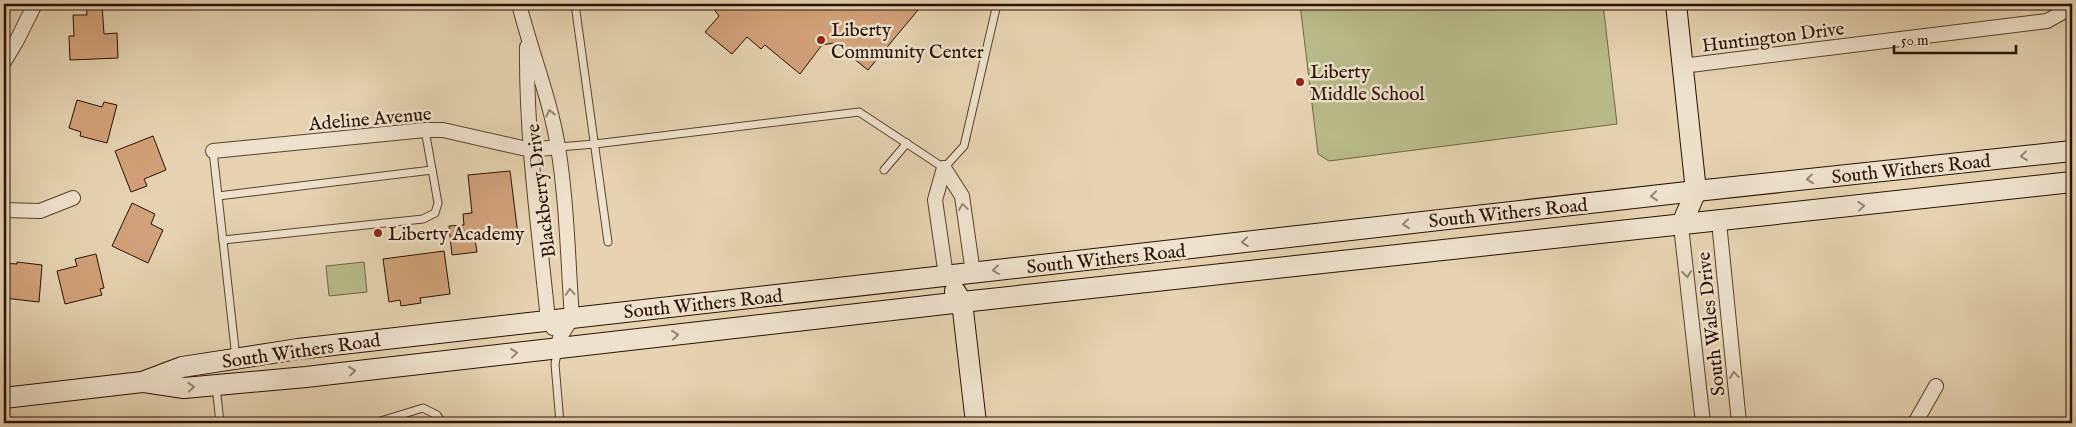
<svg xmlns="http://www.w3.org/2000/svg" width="2076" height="427" font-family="'IM FELL English',serif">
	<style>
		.green { fill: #b8bb89; stroke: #716644 }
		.building { fill: #d1a179; stroke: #2a1000 }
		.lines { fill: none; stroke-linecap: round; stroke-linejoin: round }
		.lane-casing { stroke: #59412c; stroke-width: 9 }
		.street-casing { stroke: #59412c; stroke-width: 16 }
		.secondary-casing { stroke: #2a1000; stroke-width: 22 }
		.lane { stroke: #eee2cc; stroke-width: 7 }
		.street { stroke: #eee2cc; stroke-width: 14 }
		.secondary { stroke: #eee2cc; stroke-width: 20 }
		.oneway { stroke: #968470 }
		.poi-dot { fill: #8f2418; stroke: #eee2cc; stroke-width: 2 }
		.labels { text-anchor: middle; stroke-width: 5; stroke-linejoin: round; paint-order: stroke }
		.poi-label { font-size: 19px; fill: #2a1000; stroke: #eee2cc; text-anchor: start }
		.street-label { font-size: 19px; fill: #2a1000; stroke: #eee2cc }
	</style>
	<rect width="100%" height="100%" fill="#e5d3b1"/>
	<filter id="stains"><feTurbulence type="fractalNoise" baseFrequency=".004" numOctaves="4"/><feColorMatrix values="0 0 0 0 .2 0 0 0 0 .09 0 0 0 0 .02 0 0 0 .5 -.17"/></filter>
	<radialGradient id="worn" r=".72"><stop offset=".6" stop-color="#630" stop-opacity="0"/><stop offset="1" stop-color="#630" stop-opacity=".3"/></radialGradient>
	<g class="green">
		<path d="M1300 4H1603L1617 124 1329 161 1318 154Z"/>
		<path d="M364 262 367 292 329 296 326 266Z"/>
	</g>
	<g class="building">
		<path d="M86 4H102L104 34 117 33 118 58 70 60 69 36H74L73 15H87Z"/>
		<path d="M710 4H923L868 70 834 43 822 45 800 74 765 45 761 49 747 37 732 54 705 32 719 16Z"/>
		<path d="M77 100 102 107 104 102 117 105 107 143 80 136 81 132 69 128Z"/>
		<path d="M153 136 166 170 144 179 147 186 131 192 115 151Z"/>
		<path d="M510 171 518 235 475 239 477 252 452 255 449 226 464 225 463 214 472 213 468 175Z"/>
		<path d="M132 203 155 214 151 224 163 230 148 263 112 246Z"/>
		<path d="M444 251 450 294 420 298 421 303 401 306 400 300 389 302 383 259Z"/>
		<path d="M96 254 104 288 100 289 102 295 65 304 57 271 77 266 75 259Z"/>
		<path d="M17 262 42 265 39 302 4 298V263L17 264Z"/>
	</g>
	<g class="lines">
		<g class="lane-casing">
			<g id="lane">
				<path d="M575 4 608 242"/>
				<path d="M558 147 595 144 859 112 944 168 964 146 997 4"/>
				<path d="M213 151 236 358"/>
				<path d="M884 170 907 143"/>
				<path d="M218 196 432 170"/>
				<path d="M223 240 423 219 435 213 438 203 425 130"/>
				<path d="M558 349 555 364 560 423"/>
				<path d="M216 386 220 423"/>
				<path d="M374 423 423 408 437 415 442 423"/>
			</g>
		</g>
		<g class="street-casing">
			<g id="street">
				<path d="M519 4C531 52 550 98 558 147 567 203 568 261 572 318L560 337 558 348"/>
				<path d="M527 47C526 138 539 230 548 320L553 328"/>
				<path d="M4 62 16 42 35 4"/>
				<path d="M1682 66 2047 21 2072 7"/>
				<path d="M213 151 425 130H443L531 150 558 147"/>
				<path d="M944 168 962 196 973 273"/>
				<path d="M944 168 935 200 946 276"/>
				<path d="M4 210 40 211 73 198"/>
				<path d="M1719 222 1739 423"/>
				<path d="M1681 226 1703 423"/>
				<path d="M1915 423 1936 386"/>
			</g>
		</g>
		<g class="secondary-casing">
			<g id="secondary">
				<path d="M1676 4 1696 191 1681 226"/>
				<path d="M955 291 962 302 976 423"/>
				<path d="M144 382 184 388 306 377 962 302 2072 182"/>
				<path d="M4 398 142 382 182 367 298 349 1696 191 2072 151"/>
			</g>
		</g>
		<use href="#lane" class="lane"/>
		<use href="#street" class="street"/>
		<use href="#secondary" class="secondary"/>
	</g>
	<defs><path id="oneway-chevron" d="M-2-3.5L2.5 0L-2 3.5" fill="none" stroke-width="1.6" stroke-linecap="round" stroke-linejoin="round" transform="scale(1.25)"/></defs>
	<g class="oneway">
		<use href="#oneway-chevron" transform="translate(550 113) rotate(-102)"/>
		<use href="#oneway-chevron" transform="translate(2024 156) rotate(174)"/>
		<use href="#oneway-chevron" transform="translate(1810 179) rotate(174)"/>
		<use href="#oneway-chevron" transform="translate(1654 196) rotate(174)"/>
		<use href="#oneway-chevron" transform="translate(1861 206) rotate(-6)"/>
		<use href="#oneway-chevron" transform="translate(963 207) rotate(-98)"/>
		<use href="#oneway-chevron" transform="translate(1406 224) rotate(174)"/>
		<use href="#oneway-chevron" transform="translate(1245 242) rotate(174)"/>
		<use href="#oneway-chevron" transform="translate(996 270) rotate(174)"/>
		<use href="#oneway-chevron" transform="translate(1687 274) rotate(84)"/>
		<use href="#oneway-chevron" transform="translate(570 292) rotate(-94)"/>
		<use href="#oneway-chevron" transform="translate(675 335) rotate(-6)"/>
		<use href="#oneway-chevron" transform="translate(514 353) rotate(-6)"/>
		<use href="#oneway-chevron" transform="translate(352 371) rotate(-6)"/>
		<use href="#oneway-chevron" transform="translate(1734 375) rotate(-96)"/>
		<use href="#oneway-chevron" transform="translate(191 387) rotate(-4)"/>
	</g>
	<g class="poi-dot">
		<circle cx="821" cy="40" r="5"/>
		<circle cx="1300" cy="82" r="5"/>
		<circle cx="378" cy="233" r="5"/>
	</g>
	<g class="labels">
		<g class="poi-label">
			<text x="831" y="36">Liberty<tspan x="831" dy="22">Community Center</tspan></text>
			<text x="1310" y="78">Liberty<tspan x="1310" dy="22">Middle School</tspan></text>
			<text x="388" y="240">Liberty Academy</text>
		</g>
		<g class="street-label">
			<text transform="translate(1773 36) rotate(-7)" y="7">Huntington Drive</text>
			<text transform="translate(370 118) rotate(-5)" y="7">Adeline Avenue</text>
			<text transform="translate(1911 168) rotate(-6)" y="7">South Withers Road</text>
			<text transform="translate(540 191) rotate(-97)" y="7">Blackberry Drive</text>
			<text transform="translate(1508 212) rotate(-6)" y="7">South Withers Road</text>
			<text transform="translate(1106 258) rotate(-6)" y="7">South Withers Road</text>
			<text transform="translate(703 303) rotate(-6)" y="7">South Withers Road</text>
			<text transform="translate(1710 324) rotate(-96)" y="7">South Wales Drive</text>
			<text transform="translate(301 350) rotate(-8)" y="7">South Withers Road</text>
		</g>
	</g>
	<rect width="2076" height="427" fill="none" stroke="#e5d3b1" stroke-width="20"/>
	<rect x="5" y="5" width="2066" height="417" fill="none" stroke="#2a1000" stroke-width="2.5"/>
	<rect x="10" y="10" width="2056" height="407" fill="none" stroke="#2a1000"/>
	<path d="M1894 45v8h122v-8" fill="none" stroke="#2a1000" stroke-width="2.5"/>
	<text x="1901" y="45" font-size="15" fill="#2a1000" stroke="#eee2cc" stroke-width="4" paint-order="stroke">50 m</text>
	<rect width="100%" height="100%" filter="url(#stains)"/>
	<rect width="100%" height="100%" fill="url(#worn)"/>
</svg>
